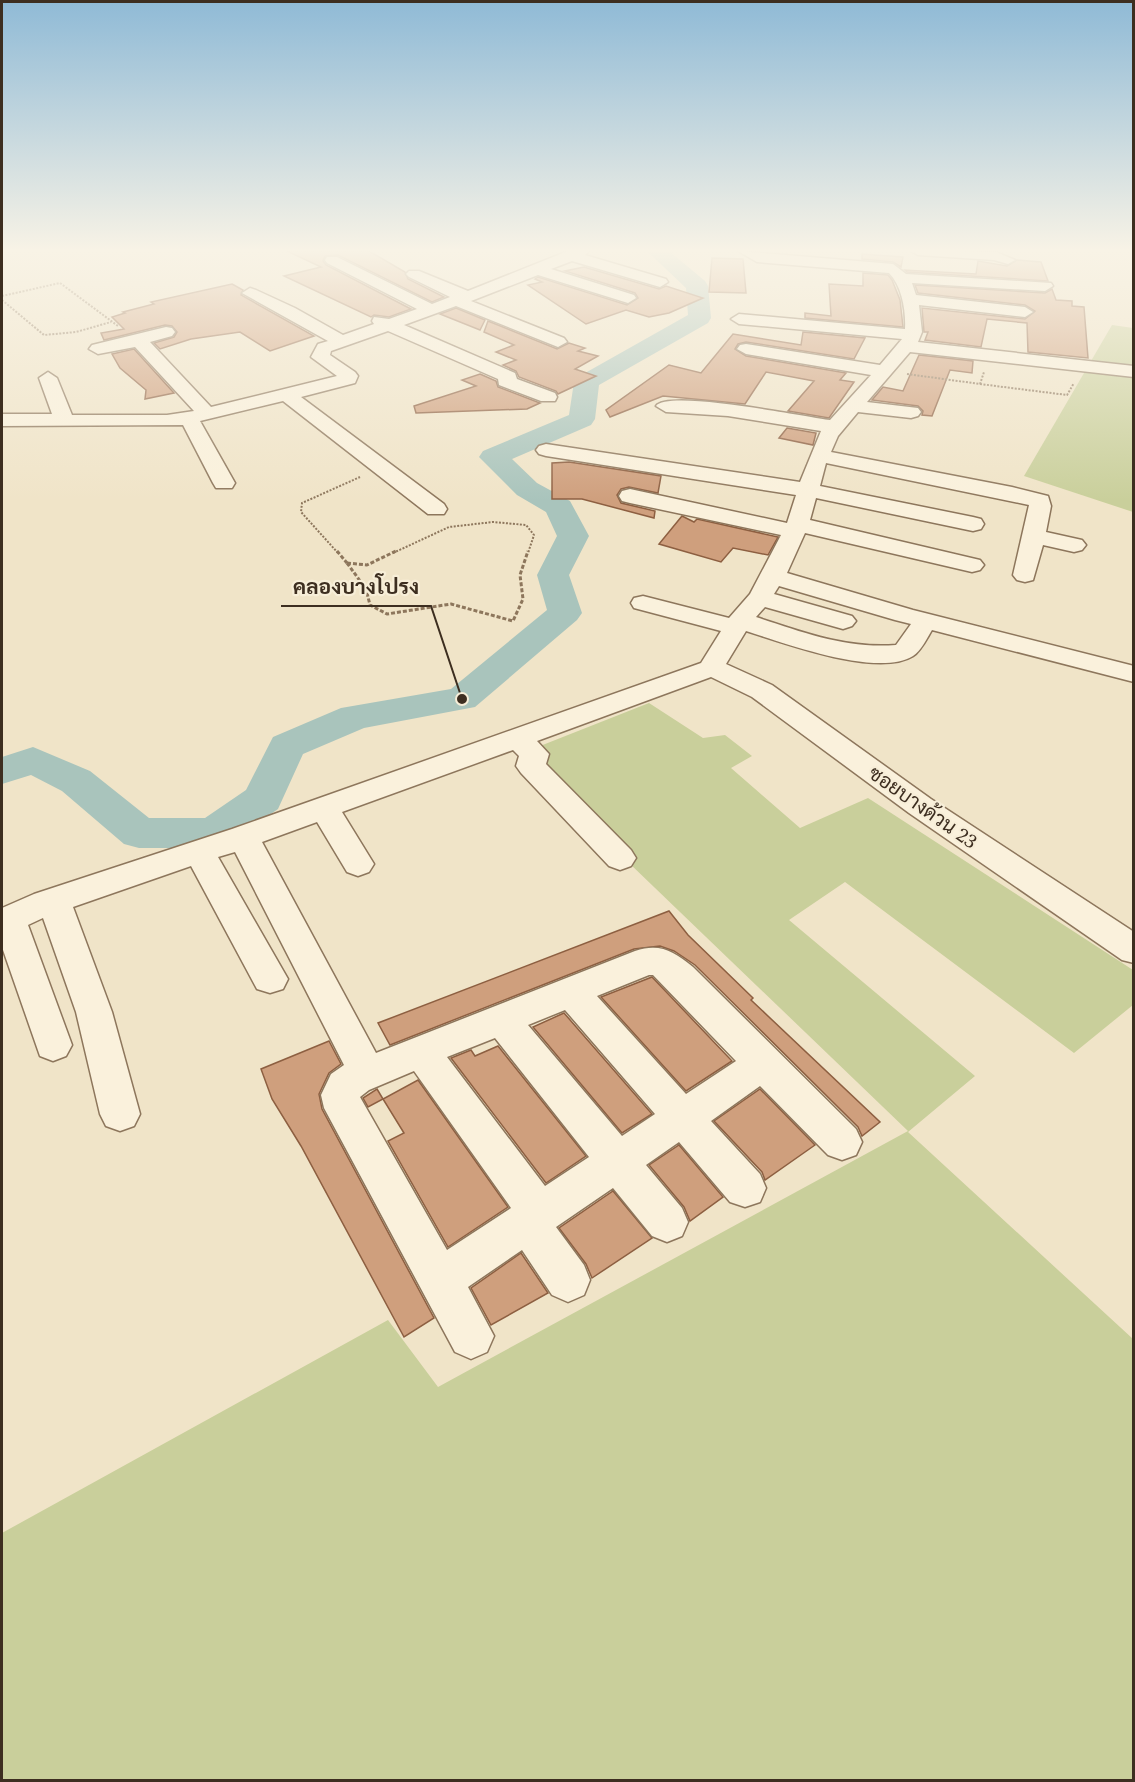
<svg xmlns="http://www.w3.org/2000/svg" width="1135" height="1782" font-family="Spectral,Sarabun,serif">
	<style>
		.green { fill: #c9cf9b }
		.lines { fill: none; stroke-linecap: round; stroke-linejoin: round }
		.river { fill: #a9c4bc; fill-rule: evenodd }
		.building { fill: #cf9f7d; stroke: #8d5f41; stroke-width: 1.5 }
		.minor-casing { stroke: #8d765c; stroke-width: 3 }
		.path-far1 { stroke: #8d765c; stroke-width: 2; stroke-dasharray: 2 1.5; stroke-linecap: butt }
		.path { stroke: #8d765c; stroke-width: 3; stroke-dasharray: 4 2; stroke-linecap: butt }
		.minor { fill: #faf1dc; fill-rule: evenodd }
		.labels { text-anchor: middle; stroke-width: 4.5; stroke-linejoin: round; paint-order: stroke }
		.street-label { font-size: 20px; fill: #3d2e20; stroke: #f7eed8 }
		.leader { fill: none; stroke: #3d2e20; stroke-width: 2 }
		.callout-dot { fill: #3d2e20; stroke: #f7eed8; stroke-width: 2 }
		.callout-label { font-size: 21px; text-anchor: middle; font-weight: bold; fill: #3d2e20; stroke: #f7eed8; stroke-width: 4.5; stroke-linejoin: round; paint-order: stroke }
	</style>
	<rect width="100%" height="100%" fill="#f0e4c8"/>
	<g class="green">
		<path d="M1112 325 1133 328V512L1024 476Z"/>
		<path d="M649 703 703 738 725 735 752 756 731 768 800 828 868 798 1133 970V1005L1074 1053 845 882 789 920 975 1076 908 1132 1133 1339V1780H2V1533L388 1320 438 1387 908 1131 525 763 535 748Z"/>
	</g>
	<g class="lines">
		<path class="river" d="M647 251H669L705 281 708 286 711 318 708 323 599 385 595 419 591 425 512 459 537 483 570 501 589 536 569 575 582 613 577 620 475 707 364 728 303 754 278 809 228 844 213 848H139L124 844 62 791 31 775 2 784V757L33 747 90 771 149 818H205L246 790 273 737 341 708 451 689 547 610 537 575 557 536 546 512 517 495 479 457 483 451 569 415 574 382 578 377 688 315 686 288Z"/>
	</g>
	<g class="building">
		<path d="M287 251H369L405 272 408 279 444 297 432 302 338 255 325 256 323 261 326 265 411 309 389 317 374 315 371 317 284 276 321 267Z"/>
		<path d="M862 254 903 257 901 267 893 262 862 259Z"/>
		<path d="M712 258 743 259 746 293 709 292Z"/>
		<path d="M1017 260 1041 262 1048 281 907 272 905 270 976 274 978 261 1007 266Z"/>
		<path d="M584 267 659 289 666 286 703 298 669 313 649 317 626 310 586 324 528 285 542 282 535 279 538 277 627 305 638 298 635 293 565 271Z"/>
		<path d="M863 273 888 275 892 280 900 300 903 327 805 318V313L831 316 829 284 863 286Z"/>
		<path d="M232 284 243 290 241 295 314 336 270 351 240 332 191 339 160 349 154 343 174 337 177 332 172 326 165 325 104 340 101 333 124 329 112 317 125 313 123 312 154 304 151 302Z"/>
		<path d="M915 285 1045 293 1052 289 1056 300 1072 301V306L1084 307 1088 358 1028 352 1027 323 987 319 981 347 925 340 928 332H924L922 308 1025 319 1035 311 1025 305 918 293Z"/>
		<path d="M456 308 485 320 480 330 440 314Z"/>
		<path d="M488 321 557 349 569 343 585 348 578 351 598 356 575 369 596 376 558 394 556 391 519 377 516 371 503 365 516 360 496 352 514 345 484 332Z"/>
		<path d="M803 332 865 338 854 359 746 342 738 344 735 349 746 356 846 373 840 380 854 382 829 418 788 411 814 381 766 372 745 404 663 396 610 417 606 410 669 365 701 373 733 334 801 345Z"/>
		<path d="M134 349 174 393 145 399 146 390 120 368 112 354Z"/>
		<path d="M919 355 973 361 972 373 950 370 932 416 922 415 923 411 918 406 872 400 883 387 903 391Z"/>
		<path d="M480 374 496 381 498 387 540 403 527 409 416 413 414 406 476 386 462 380Z"/>
		<path d="M787 428 816 433 813 445 779 438Z"/>
		<path d="M569 462 661 476 658 493 629 487 621 489 617 495 621 503 655 511 654 518 582 499H552V463Z"/>
		<path d="M682 516 694 522 697 519 778 537 768 555 733 548 721 562 659 544Z"/>
		<path d="M669 911 688 935 753 998 751 1000 880 1122 862 1136 858 1127 695 965 674 951 660 946 634 949 390 1045 378 1023Z"/>
		<path d="M652 977 732 1061 686 1091 601 997Z"/>
		<path d="M564 1013 652 1114 622 1133 533 1027Z"/>
		<path d="M329 1041 341 1064 329 1073 319 1094 322 1109 434 1318 404 1337 301 1146 272 1099 261 1069Z"/>
		<path d="M498 1046 586 1156 546 1183 451 1058 471 1050 475 1056Z"/>
		<path d="M418 1080 508 1207 448 1247 388 1141 404 1133 383 1099Z"/>
		<path d="M377 1089 383 1099 368 1107 363 1098Z"/>
		<path d="M760 1089 815 1145 765 1180 762 1172 714 1121Z"/>
		<path d="M679 1145 723 1197 690 1221 684 1207 649 1165Z"/>
		<path d="M613 1191 652 1238 592 1278 586 1264 559 1228Z"/>
		<path d="M521 1253 548 1293 491 1325 471 1288Z"/>
	</g>
	<g class="lines">
		<g class="minor-casing">
			<g id="minor">
				<path d="M568 251H589L585 255 666 279 668 282 660 287 572 261 551 269 634 295 636 298 628 303 538 275 471 301 564 338 567 342 558 347 456 306 404 325 515 373 517 379 555 393 557 397 555 401H541L499 385 498 379 388 331 331 351 330 355 355 372 358 376 355 383 301 397 444 504 447 509 444 514H428L283 401 200 421 235 483 232 488H216L213 483 183 425 2 426V414H52L39 378 48 372 57 378 72 415H167L194 411 135 347 98 354 89 349 92 345 166 327 172 328 175 332 172 336 150 342 211 407 337 376 311 357 318 344 328 341 242 293 250 288 256 290 295 308 343 335 374 324 372 321 374 317 389 319 417 309 327 263 325 260 327 257H337L432 304 450 297 409 277 406 274 409 271H419L468 291Z"/>
				<path d="M738 251 893 264 906 274 1051 283 1053 286 1045 291 912 283 916 295 1025 307 1033 312 1025 317 919 305 922 332 918 342 1134 366V377L910 352 867 402 918 408 921 412 918 416 911 418 858 412 838 436 831 452 1012 487 1048 496 1051 506 1046 532 1082 540 1086 545 1082 550 1074 552 1043 545 1033 580 1025 582 1017 580 1013 575 1029 505 826 463 820 486 973 517 981 519 984 524 981 529 973 531 816 498 810 520 980 560 984 565 980 570 972 572 805 533 787 573 913 610 1134 666V682L932 630C927 638 921 651 913 656 878 678 784 643 746 631L726 664 772 685 931 799 1134 932V963L1122 960 909 813 752 697 711 677 537 741 549 754 546 764 631 850 636 858 631 866 620 870 609 866 521 773 516 766 519 756 513 750 342 812 374 864 369 872 358 876 347 872 317 822 262 842 376 1053 635 951C660 943 673 951 693 967L856 1129 862 1142 856 1155 842 1160 828 1155 760 1086 711 1121 760 1174 766 1188 760 1202 745 1207 730 1202 679 1142 646 1165 682 1208 688 1222 682 1236 667 1242 652 1236 613 1188 556 1227 584 1265 590 1280 584 1295 568 1302 552 1295 522 1250 468 1287 494 1336 487 1352 471 1359 455 1352 324 1108 321 1095 331 1074 344 1065 235 852 218 857 288 979 283 989 270 993 257 989 191 866 73 907 112 1012 140 1114 134 1126 120 1131 106 1126 100 1114 76 1012 43 918 28 925 72 1045 66 1056 53 1061 40 1056 2 947V908L34 894 232 829 701 663 721 631 634 608 631 603 634 598 643 596 729 618 750 594 781 535 630 503 622 501 619 496 622 491 630 489 787 523 796 495 546 456 539 454 536 450 539 446 546 444 800 482 821 431 728 416 666 412 656 406C668 389 806 417 830 420L871 375 746 354 737 349 740 345 746 344 880 365 902 339 739 324 731 319 739 314 905 329C906 311 902 286 889 273L757 262ZM779 586 895 620 911 624 896 645C846 649 802 632 756 617L765 607 843 629 852 626 856 621 852 616 774 594ZM649 975H653L736 1061 686 1094 597 996ZM565 1010 655 1114 622 1136 528 1025ZM495 1038 589 1157 545 1186 447 1057ZM414 1071 511 1208 447 1250 360 1097 369 1090Z"/>
				<path d="M911 251 996 252 1015 260 1008 264 994 260 918 255Z"/>
			</g>
		</g>
		<g class="path-far1">
			<path d="M2 296 60 283 118 326"/>
			<path d="M2 300 44 335 76 332 111 322"/>
			<path d="M907 374 980 384 984 372"/>
			<path d="M980 384 1067 395 1074 383"/>
			<path d="M338 553 301 512 302 503 360 477"/>
			<path d="M393 553 449 527 493 522 526 525 534 535 528 553"/>
		</g>
		<g class="path">
			<path d="M337 551 347 563"/>
			<path d="M347 563 367 565 396 551"/>
			<path d="M347 563 366 589 370 605 387 614 451 604 513 621 523 599 520 575 528 551"/>
		</g>
		<use href="#minor" class="minor"/>
	</g>
	<linearGradient id="sky" x2="0" y2="1"><stop stop-color="#8fbad6"/><stop offset="0.5" stop-color="#f8f3e6"/><stop offset="1" stop-color="#f8f3e6" stop-opacity="0"/></linearGradient>
	<rect width="1135" height="501" fill="url(#sky)"/>
	<g class="labels">
		<g class="street-label">
			<text transform="translate(923 807) rotate(35)" y="7">ซอยบางด้วน 23</text>
		</g>
	</g>
	<path class="leader" d="M462 699L431 606H281"/>
	<circle class="callout-dot" cx="462" cy="699" r="6"/>
	<g class="callout-label">
		<text x="356" y="594">คลองบางโปรง</text>
	</g>
	<rect width="1135" height="1782" fill="none" stroke="#3d2e20" stroke-width="6"/>
</svg>
